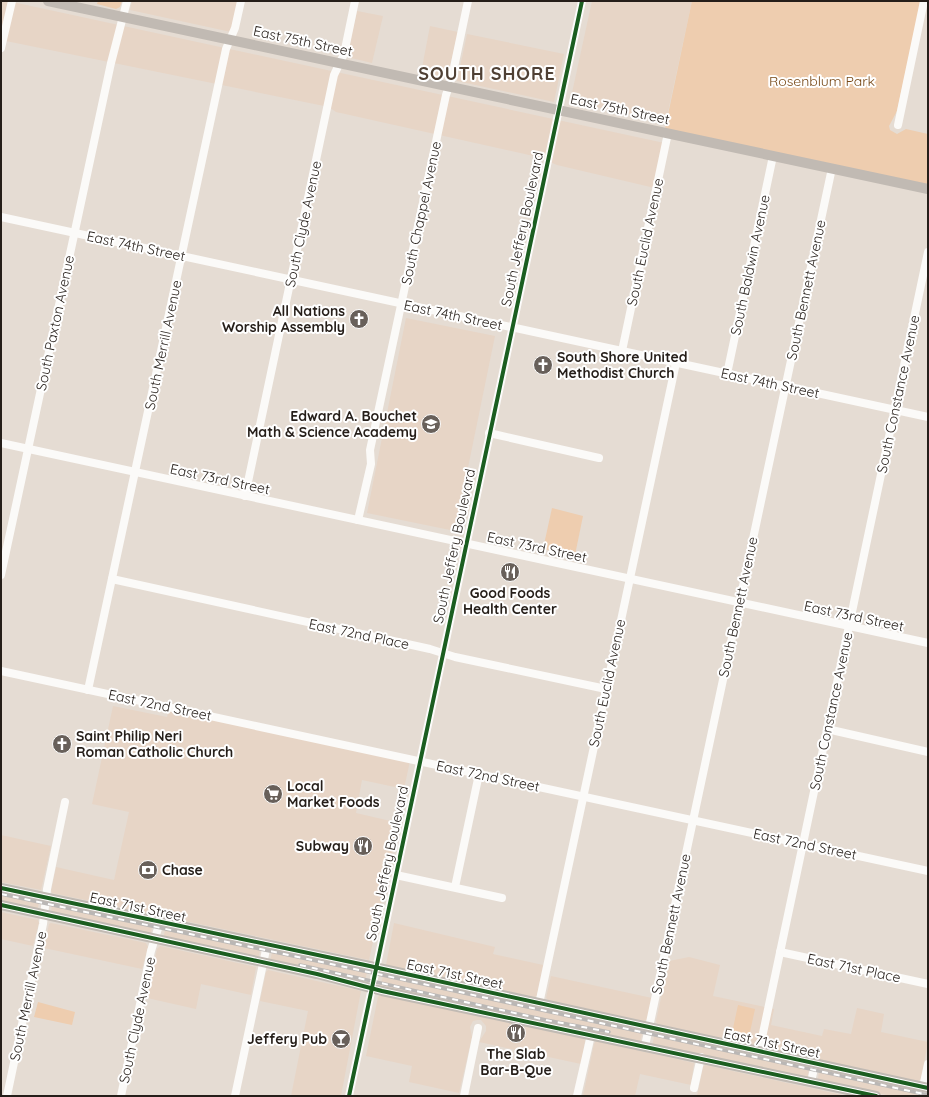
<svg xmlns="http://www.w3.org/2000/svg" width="929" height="1097" font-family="Quicksand,sans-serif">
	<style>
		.built { fill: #e7d5c6 }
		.green { fill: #eecdaf }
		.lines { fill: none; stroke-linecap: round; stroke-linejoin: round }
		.minor { stroke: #fbfaf8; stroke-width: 8 }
		.major { stroke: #c1bab3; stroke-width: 10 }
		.rail-casing { stroke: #bab7b5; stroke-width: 3.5 }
		.rail { stroke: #fff; stroke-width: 2; stroke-dasharray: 6; stroke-linecap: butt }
		.cycleway-casing { stroke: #fff; stroke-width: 6 }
		.cycleway { stroke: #1b5e20; stroke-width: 4 }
		.labels { text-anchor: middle; stroke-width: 4; stroke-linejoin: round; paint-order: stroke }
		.street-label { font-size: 14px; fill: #251e19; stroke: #fff }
		.park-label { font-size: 14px; fill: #764715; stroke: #fff }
		.poi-label { font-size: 14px; font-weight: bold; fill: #251e19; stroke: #fff; text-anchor: end }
		.district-label { font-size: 18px; font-weight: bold; letter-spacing: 1px; fill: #4f4034; stroke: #fff }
	</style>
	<rect width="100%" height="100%" fill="#e5dcd3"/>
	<g class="built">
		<path d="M1 1H8L669 144 659 189 557 165 538 157 336 112 329 107 1 40Z"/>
		<path d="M132 1H238L231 32 130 10Z"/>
		<path d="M592 1H692L666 121 570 102Z"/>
		<path d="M357 11 383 16 372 63 347 57Z"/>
		<path d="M430 26 458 32 447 79 421 73Z"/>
		<path d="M467 34 564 54 554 102 457 81Z"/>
		<path d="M406 318 495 336 455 531 367 513Z"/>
		<path d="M113 706 167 717 169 709 410 761 404 789 362 780 356 813 399 823 369 960 52 893 51 891 56 867 114 880 129 812 92 804Z"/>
		<path d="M1 835 51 846 41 890 1 882Z"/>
		<path d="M1 891 40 899 37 911 1 903Z"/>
		<path d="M52 902 153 924 150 935 51 914Z"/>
		<path d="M1 912 38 920 39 923 33 946 1 939Z"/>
		<path d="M51 923 146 943 148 947 142 969 44 948 49 924Z"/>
		<path d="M394 923 495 947 493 954 543 965 537 996 535 997 386 965Z"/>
		<path d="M166 927 261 947 258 959 163 938Z"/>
		<path d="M160 946 256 967 251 995 201 984 196 1009 147 998 157 949Z"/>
		<path d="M273 949 368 969 364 984 270 961Z"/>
		<path d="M689 957 720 965 713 996 774 1009 771 1025 822 1036 824 1029 851 1034 857 1008 884 1014 881 1032 928 1042 921 1079 918 1081 657 1024 656 1021 669 961Z"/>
		<path d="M268 970 361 991 341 1096H291L308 1011 260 1001 266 972Z"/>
		<path d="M384 972 643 1029 640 1043 380 987Z"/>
		<path d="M551 976 652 998 647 1020 644 1021 548 1000 546 998Z"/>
		<path d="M380 995 584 1039 585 1041 581 1064 479 1042 486 1031V1026L481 1020H477L473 1021 470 1027 472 1037 459 1093 409 1082 412 1066 366 1056 378 997Z"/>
		<path d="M655 1032 695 1042 810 1066 807 1078 652 1046Z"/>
		<path d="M596 1041 694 1063 691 1085 640 1074 635 1096H583L594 1044Z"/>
		<path d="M705 1065 847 1096H697L703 1067Z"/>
		<path d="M820 1069 917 1090 916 1096H892L817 1081Z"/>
	</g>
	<g class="green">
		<path d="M98 1H122L120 7 116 9 97 4Z"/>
		<path d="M692 1H921L897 111 889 126 890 130 897 134 906 129 928 134V185L665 129Z"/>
		<path d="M552 508 583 516 575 555 543 549Z"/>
		<path d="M38 1002 75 1012 72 1025 34 1017Z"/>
		<path d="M738 1005 755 1009 750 1032 746 1036 732 1033Z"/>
	</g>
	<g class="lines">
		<g class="minor">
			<path d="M1 48 12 1"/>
			<path d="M898 125 924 1"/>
			<path d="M1 217 928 417"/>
			<path d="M622 351 668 133"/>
			<path d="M727 374 773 156"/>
			<path d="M489 433 599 458"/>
			<path d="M1 443 928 643"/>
			<path d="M245 496 334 75 344 54 355 1"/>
			<path d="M358 520 371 464 370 450 446 95 452 77 468 1"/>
			<path d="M1 575 111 63 127 1"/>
			<path d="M112 579 430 649 455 657 606 689"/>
			<path d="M1 671 928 871"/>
			<path d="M88 690 226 49 235 28 241 1"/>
			<path d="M827 729 928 752"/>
			<path d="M396 875 502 898"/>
			<path d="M455 887 479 774"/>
			<path d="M780 952 928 984"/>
			<path d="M539 1004 676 363"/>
			<path d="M645 1046 832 168"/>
			<path d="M759 1052 928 252"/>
			<path d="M811 1082 815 1064"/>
			<path d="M694 1088 701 1057"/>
			<path d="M7 1096 43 924 47 889 65 802"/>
			<path d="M121 1096 151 951 160 922"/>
			<path d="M235 1096 267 945"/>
			<path d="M349 1096 582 1"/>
			<path d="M464 1096 478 1028"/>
			<path d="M577 1096 591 1035"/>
			<path d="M921 1096 928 1064"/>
		</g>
		<g class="major">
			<path d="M48 1 928 189"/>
			<path d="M1 888 365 965 928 1088"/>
			<path d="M1 905 317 974 382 991 876 1096"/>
		</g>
		<g class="rail-casing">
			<g id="rail">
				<path d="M1 894 364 971 928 1095"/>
				<path d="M300 965 546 1020 609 1032"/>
			</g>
		</g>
		<use href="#rail" class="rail"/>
		<g class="cycleway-casing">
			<g id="cycleway">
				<path d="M1 888 365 965 928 1088"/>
				<path d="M1 905 317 974 382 991 876 1096"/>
				<path d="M349 1096 582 1"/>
			</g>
		</g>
		<use href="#cycleway" class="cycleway"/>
	</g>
	<defs>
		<g id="church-disc" transform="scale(1)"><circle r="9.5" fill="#68605a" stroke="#fff"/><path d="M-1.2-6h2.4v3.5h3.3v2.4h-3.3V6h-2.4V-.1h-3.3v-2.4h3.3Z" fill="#fff"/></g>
		<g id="school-disc" transform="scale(1)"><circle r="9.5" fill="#68605a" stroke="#fff"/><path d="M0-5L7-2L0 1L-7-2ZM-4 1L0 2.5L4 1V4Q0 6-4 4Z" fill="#fff"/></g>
		<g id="restaurant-disc" transform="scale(1)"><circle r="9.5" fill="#68605a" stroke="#fff"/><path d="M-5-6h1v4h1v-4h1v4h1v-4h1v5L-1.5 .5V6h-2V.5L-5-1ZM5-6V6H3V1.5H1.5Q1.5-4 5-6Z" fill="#fff"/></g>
		<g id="supermarket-disc" transform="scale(1)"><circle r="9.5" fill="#68605a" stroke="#fff"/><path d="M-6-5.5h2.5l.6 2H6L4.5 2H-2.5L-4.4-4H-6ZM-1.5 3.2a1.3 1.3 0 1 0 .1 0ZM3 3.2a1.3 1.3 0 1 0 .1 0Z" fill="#fff"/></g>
		<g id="bank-disc" transform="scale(1)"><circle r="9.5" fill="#68605a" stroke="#fff"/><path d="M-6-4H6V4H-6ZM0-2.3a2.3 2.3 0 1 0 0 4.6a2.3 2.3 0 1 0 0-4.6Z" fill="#fff"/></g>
		<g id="bar-disc" transform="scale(1)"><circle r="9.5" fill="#68605a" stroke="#fff"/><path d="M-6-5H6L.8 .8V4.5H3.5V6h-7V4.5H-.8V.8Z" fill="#fff"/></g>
	</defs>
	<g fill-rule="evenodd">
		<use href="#church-disc" x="359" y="319"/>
		<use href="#church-disc" x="543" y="365"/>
		<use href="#school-disc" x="431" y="424"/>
		<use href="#restaurant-disc" x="510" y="572"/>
		<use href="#church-disc" x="62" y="744"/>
		<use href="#supermarket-disc" x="273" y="794"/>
		<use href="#restaurant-disc" x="363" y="846"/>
		<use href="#bank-disc" x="148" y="870"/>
		<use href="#restaurant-disc" x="516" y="1033"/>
		<use href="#bar-disc" x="341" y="1039"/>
	</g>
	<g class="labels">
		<g class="street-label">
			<text transform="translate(303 41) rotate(12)" y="5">East 75th Street</text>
			<text transform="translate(620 109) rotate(12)" y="5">East 75th Street</text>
			<text transform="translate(421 213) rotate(-78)" y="5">South Chappel Avenue</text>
			<text transform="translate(303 224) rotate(-78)" y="5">South Clyde Avenue</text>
			<text transform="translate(522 229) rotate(-78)" y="5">South Jeffery Boulevard</text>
			<text transform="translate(645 242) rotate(-78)" y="5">South Euclid Avenue</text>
			<text transform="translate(136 246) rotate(12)" y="5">East 74th Street</text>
			<text transform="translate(750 265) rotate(-78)" y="5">South Baldwin Avenue</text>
			<text transform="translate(806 290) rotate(-78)" y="5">South Bennett Avenue</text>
			<text transform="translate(453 315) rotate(12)" y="5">East 74th Street</text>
			<text transform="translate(55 323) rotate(-78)" y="5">South Paxton Avenue</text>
			<text transform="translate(163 345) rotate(-78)" y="5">South Merrill Avenue</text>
			<text transform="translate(770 383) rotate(12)" y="5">East 74th Street</text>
			<text transform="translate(898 394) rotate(-78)" y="5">South Constance Avenue</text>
			<text transform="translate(220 479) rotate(12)" y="5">East 73rd Street</text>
			<text transform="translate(454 546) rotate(-78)" y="5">South Jeffery Boulevard</text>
			<text transform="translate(537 547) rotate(12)" y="5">East 73rd Street</text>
			<text transform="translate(738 607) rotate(-78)" y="5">South Bennett Avenue</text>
			<text transform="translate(854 616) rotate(12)" y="5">East 73rd Street</text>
			<text transform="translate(359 634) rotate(12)" y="5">East 72nd Place</text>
			<text transform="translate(607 683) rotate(-78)" y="5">South Euclid Avenue</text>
			<text transform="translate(160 705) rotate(12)" y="5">East 72nd Street</text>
			<text transform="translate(831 711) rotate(-78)" y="5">South Constance Avenue</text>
			<text transform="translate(488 776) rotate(12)" y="5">East 72nd Street</text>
			<text transform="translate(805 844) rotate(12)" y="5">East 72nd Street</text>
			<text transform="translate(387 863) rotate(-78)" y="5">South Jeffery Boulevard</text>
			<text transform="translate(138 907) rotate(12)" y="5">East 71st Street</text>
			<text transform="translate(671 924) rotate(-78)" y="5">South Bennett Avenue</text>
			<text transform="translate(854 968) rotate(12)" y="5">East 71st Place</text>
			<text transform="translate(455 974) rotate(12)" y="5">East 71st Street</text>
			<text transform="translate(28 996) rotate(-78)" y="5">South Merrill Avenue</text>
			<text transform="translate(137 1020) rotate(-78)" y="5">South Clyde Avenue</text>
			<text transform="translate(772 1043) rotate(12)" y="5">East 71st Street</text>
		</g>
		<g class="park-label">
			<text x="822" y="86">Rosenblum Park</text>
		</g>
		<g class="poi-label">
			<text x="345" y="316">All Nations<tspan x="345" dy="16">Worship Assembly</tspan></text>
			<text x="557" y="362" text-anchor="start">South Shore United<tspan x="557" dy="16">Methodist Church</tspan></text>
			<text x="417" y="421">Edward A. Bouchet<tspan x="417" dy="16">Math &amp; Science Academy</tspan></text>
			<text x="510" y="598" text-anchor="middle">Good Foods<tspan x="510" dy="16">Health Center</tspan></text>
			<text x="76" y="741" text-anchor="start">Saint Philip Neri<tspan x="76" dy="16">Roman Catholic Church</tspan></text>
			<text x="287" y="791" text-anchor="start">Local<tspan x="287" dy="16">Market Foods</tspan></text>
			<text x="349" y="851">Subway</text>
			<text x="162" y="875" text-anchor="start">Chase</text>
			<text x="327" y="1044">Jeffery Pub</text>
			<text x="516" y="1059" text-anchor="middle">The Slab<tspan x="516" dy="16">Bar-B-Que</tspan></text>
		</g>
		<g class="district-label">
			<text x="487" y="80">SOUTH SHORE</text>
		</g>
	</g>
	<rect width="929" height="1097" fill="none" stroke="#251e19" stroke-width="4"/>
</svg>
